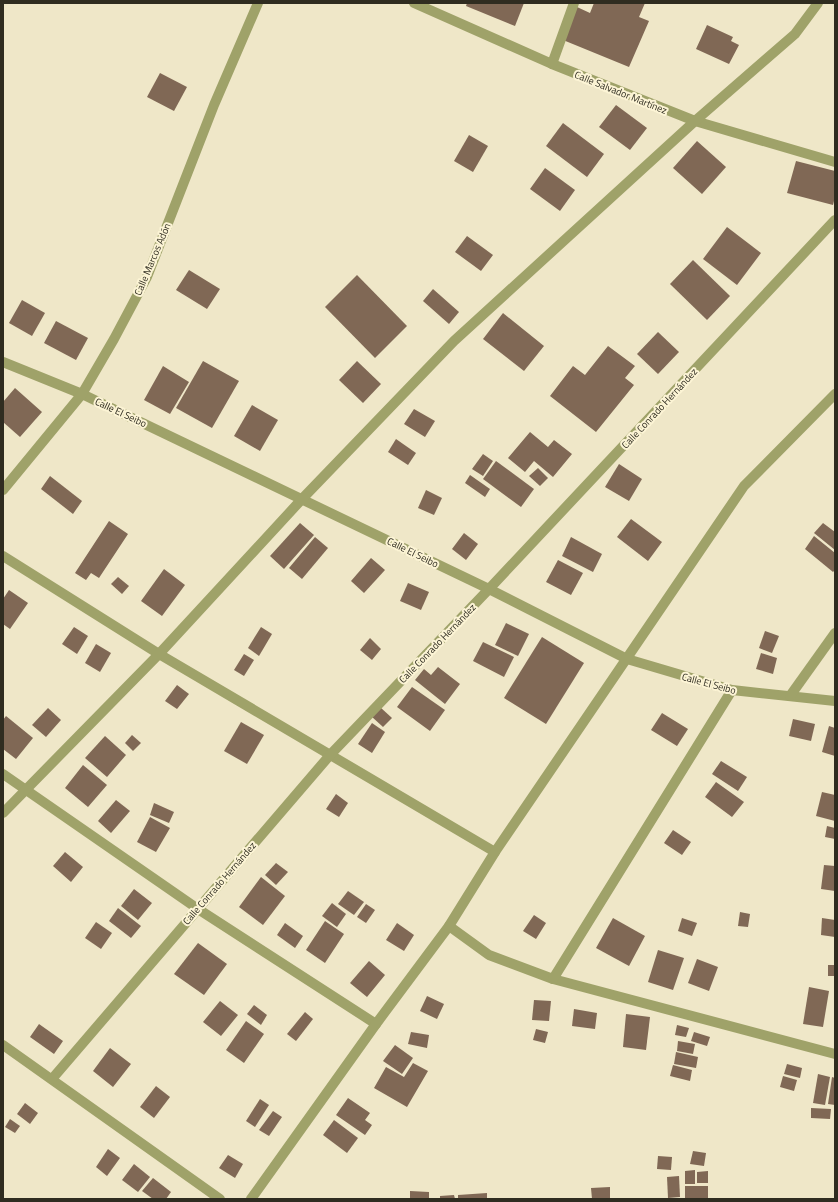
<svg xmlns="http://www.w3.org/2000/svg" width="838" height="1202" font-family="'Titillium Web',sans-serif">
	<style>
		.building { fill: #806855 }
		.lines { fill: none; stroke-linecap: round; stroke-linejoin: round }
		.minor { stroke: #9fa269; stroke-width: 10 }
		.labels { text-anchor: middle; stroke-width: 4; stroke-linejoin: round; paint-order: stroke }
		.street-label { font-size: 10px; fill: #2f2c20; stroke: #fcf4d5 }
	</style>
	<rect width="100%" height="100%" fill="#efe7c8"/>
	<g class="building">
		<path d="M467 3H524L515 26 466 6Z"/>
		<path d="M594 3H645L639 17 649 21 629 67 563 40 577 7 590 13Z"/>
		<path d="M707 25 733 37 731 41 739 45 729 64 696 49Z"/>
		<path d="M160 73 187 87 174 111 147 97Z"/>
		<path d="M616 105 647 128 630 150 599 127Z"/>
		<path d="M563 123 604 154 587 177 546 146Z"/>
		<path d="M469 135 488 146 473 172 454 161Z"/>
		<path d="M697 141 726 167 702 194 673 168Z"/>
		<path d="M796 161 835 171V197L833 205 787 193Z"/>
		<path d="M545 168 575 190 560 211 530 189Z"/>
		<path d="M727 227 761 253 737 285 703 259Z"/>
		<path d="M467 236 493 255 481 271 455 252Z"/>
		<path d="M693 260 730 296 707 320 670 284Z"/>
		<path d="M189 270 220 289 207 309 176 290Z"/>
		<path d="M357 275 407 326 375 358 325 307Z"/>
		<path d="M433 289 459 312 449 324 423 301Z"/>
		<path d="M22 300 45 313 32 336 9 323Z"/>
		<path d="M503 313 544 346 524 371 483 339Z"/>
		<path d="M56 321 88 338 76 360 44 343Z"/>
		<path d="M658 332 679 352 658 374 637 354Z"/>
		<path d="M608 346 635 366 625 378 634 385 596 432 550 396 573 366 585 375Z"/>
		<path d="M203 361 239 381 212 428 176 408Z"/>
		<path d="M357 361 381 384 363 403 339 380Z"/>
		<path d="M163 366 189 382 170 414 144 400Z"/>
		<path d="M15 388 42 412 20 437 3 422V402Z"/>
		<path d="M252 405 278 420 260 451 234 436Z"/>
		<path d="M414 409 435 421 425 437 404 424Z"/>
		<path d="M530 432 548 447 554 440 572 454 553 477 534 461 525 472 508 458Z"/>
		<path d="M396 439 416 453 408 465 388 452Z"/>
		<path d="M483 454 493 461 483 476 472 469Z"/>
		<path d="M496 461 534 489 521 507 483 479Z"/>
		<path d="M619 464 642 479 629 501 605 487Z"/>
		<path d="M538 468 548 478 540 486 529 476Z"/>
		<path d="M470 475 490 489 485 497 465 483Z"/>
		<path d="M50 476 82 501 73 514 41 489Z"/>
		<path d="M426 490 442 498 434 515 418 508Z"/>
		<path d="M631 519 662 542 648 561 617 537Z"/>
		<path d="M109 521 128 534 99 578 91 573 86 580 75 573Z"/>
		<path d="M300 523 314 535 284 569 270 556Z"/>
		<path d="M823 523 835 532V550L814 533Z"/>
		<path d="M464 533 478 544 466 560 452 549Z"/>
		<path d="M814 536 835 553V570L833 572 805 549Z"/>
		<path d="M315 537 328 548 302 579 289 568Z"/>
		<path d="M571 537 602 554 593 572 562 556Z"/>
		<path d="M371 558 385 570 364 593 351 581Z"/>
		<path d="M558 560 583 573 571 595 546 582Z"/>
		<path d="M164 569 185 585 162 616 141 601Z"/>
		<path d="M118 577 129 586 122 594 111 584Z"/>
		<path d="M408 583 429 592 421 610 400 601Z"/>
		<path d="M9 590 28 603 10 629 3 624V599Z"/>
		<path d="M506 623 529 634 518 656 495 645Z"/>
		<path d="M74 627 88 636 77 654 62 644Z"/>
		<path d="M261 627 272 634 259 656 248 648Z"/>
		<path d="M765 631 779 636 772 653 759 648Z"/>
		<path d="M542 637 584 663 546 724 504 698Z"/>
		<path d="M370 638 381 649 372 660 360 650Z"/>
		<path d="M483 642 514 657 504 677 473 661Z"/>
		<path d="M96 644 111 653 100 672 85 663Z"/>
		<path d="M761 653 777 658 773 674 756 669Z"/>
		<path d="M244 654 254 660 244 676 234 670Z"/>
		<path d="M438 667 460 684 445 704 415 680 424 669 431 675Z"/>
		<path d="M177 685 189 694 177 709 165 701Z"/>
		<path d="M412 687 445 710 430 731 397 707Z"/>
		<path d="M380 707 392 718 383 727 371 716Z"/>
		<path d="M48 708 61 720 46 737 32 725Z"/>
		<path d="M662 713 688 729 677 746 651 730Z"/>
		<path d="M6 716 33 738 16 759 3 749V720Z"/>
		<path d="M793 719 815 724 811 741 789 736Z"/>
		<path d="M241 722 264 735 247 764 224 751Z"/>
		<path d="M372 723 385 732 372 753 358 744Z"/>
		<path d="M829 726 835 728V756L822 752Z"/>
		<path d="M132 735 141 743 133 751 125 743Z"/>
		<path d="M105 736 126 755 107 777 85 758Z"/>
		<path d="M721 761 747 777 738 791 712 774Z"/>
		<path d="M83 765 107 785 88 807 65 788Z"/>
		<path d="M716 782 744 802 732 817 705 797Z"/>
		<path d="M822 792 835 795V821L816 816Z"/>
		<path d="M336 794 348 803 339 817 326 809Z"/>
		<path d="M116 800 130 811 111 833 98 821Z"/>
		<path d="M154 803 174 812 169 823 150 815Z"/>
		<path d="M150 817 170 828 156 852 137 842Z"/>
		<path d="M827 826 835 828V839L825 837Z"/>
		<path d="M673 830 691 842 682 855 664 843Z"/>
		<path d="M65 852 83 867 71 882 53 866Z"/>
		<path d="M276 863 288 872 276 885 265 875Z"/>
		<path d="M824 865 835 866V891L821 889Z"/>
		<path d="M261 877 285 896 263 925 239 907Z"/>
		<path d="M134 889 152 903 138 920 121 906Z"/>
		<path d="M348 891 364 902 354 915 338 904Z"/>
		<path d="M332 903 346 914 337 927 322 916Z"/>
		<path d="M366 904 375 910 366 923 357 917Z"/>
		<path d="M118 908 141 926 131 938 109 921Z"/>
		<path d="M740 912 750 914 748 927 738 926Z"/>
		<path d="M534 915 546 923 536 939 523 931Z"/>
		<path d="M613 918 645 936 629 966 596 948Z"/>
		<path d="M682 918 697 923 692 936 678 931Z"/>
		<path d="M822 918 835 920V937L821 935Z"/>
		<path d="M325 921 344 934 325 963 306 950Z"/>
		<path d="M96 922 112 933 101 949 85 938Z"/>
		<path d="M285 923 303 936 295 948 277 935Z"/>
		<path d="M397 923 414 935 404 951 386 940Z"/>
		<path d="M198 943 227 964 204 995 174 974Z"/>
		<path d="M658 950 684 958 673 990 648 982Z"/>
		<path d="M697 959 718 967 709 991 688 983Z"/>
		<path d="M369 961 385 975 367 997 350 983Z"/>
		<rect x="828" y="965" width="7" height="11"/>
		<path d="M809 987 829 991 823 1027 803 1024Z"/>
		<path d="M427 996 444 1004 437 1019 420 1011Z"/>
		<path d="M534 1000 551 1001 549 1021 532 1020Z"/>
		<path d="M220 1001 238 1015 221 1036 203 1022Z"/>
		<path d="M254 1005 267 1015 261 1025 247 1014Z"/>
		<path d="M574 1009 597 1013 595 1029 572 1026Z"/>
		<path d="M305 1012 313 1019 296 1041 287 1034Z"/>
		<path d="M626 1014 650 1017 646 1050 623 1047Z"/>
		<path d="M246 1021 264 1034 244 1063 226 1050Z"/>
		<path d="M39 1024 63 1041 54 1054 30 1037Z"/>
		<path d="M677 1025 689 1028 686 1037 675 1035Z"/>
		<path d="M536 1029 548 1032 545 1043 533 1040Z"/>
		<path d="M411 1032 429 1035 427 1048 408 1044Z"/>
		<path d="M694 1032 710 1037 707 1046 691 1041Z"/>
		<path d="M678 1041 695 1044 693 1054 677 1051Z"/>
		<path d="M395 1045 413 1058 402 1074 383 1061Z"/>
		<path d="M110 1048 131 1064 113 1087 93 1071Z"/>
		<path d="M676 1052 698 1057 696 1068 674 1064Z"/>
		<path d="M413 1063 428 1071 407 1107 374 1088 386 1067 404 1077Z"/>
		<path d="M787 1064 802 1068 800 1078 784 1074Z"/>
		<path d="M673 1065 692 1070 690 1081 670 1076Z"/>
		<path d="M818 1074 830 1077 825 1105 813 1103Z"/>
		<path d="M783 1076 797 1080 794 1091 780 1087Z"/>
		<path d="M832 1077 835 1078V1105L828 1104Z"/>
		<path d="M156 1086 170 1097 154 1118 140 1107Z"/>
		<path d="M348 1098 370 1113 365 1120 372 1125 365 1135 336 1115Z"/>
		<path d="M260 1099 269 1105 255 1127 246 1121Z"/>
		<path d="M25 1103 38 1113 30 1124 17 1114Z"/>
		<path d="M811 1108 831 1109 830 1119 811 1118Z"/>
		<path d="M273 1111 282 1117 269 1136 259 1130Z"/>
		<path d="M10 1119 20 1126 15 1133 5 1127Z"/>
		<path d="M334 1120 358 1138 347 1153 323 1135Z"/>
		<path d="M108 1149 120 1158 107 1176 96 1167Z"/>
		<path d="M693 1151 706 1153 704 1166 690 1164Z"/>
		<path d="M228 1155 243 1164 235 1178 219 1168Z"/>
		<path d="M658 1156 672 1157 671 1170 657 1169Z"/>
		<path d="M134 1164 150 1177 138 1192 122 1180Z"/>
		<path d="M695 1170V1184H685V1171Z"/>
		<path d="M708 1171V1183H697V1172Z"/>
		<path d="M679 1176 680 1197 668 1198 667 1177Z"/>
		<path d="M153 1178 171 1192 166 1199H153L142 1191Z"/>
		<rect x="685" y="1186" width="23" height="13"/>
		<path d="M610 1187V1199H592L591 1188Z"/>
		<path d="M410 1191 429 1192V1199H410Z"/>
		<path d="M487 1193V1199H458V1195Z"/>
		<path d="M454 1195 455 1199H440V1196Z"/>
	</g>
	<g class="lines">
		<g class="minor">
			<path d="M414 3 552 64 695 121 835 162"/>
			<path d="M552 64 574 3"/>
			<path d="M3 362 82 394 489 589 627 659 732 690 835 701"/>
			<path d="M3 490 82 394 114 339 147 277 214 105 258 3"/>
			<path d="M3 556 159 654 495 852"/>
			<path d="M790 696 835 633"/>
			<path d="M3 774 198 909 376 1024"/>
			<path d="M3 813 159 654 302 499 454 341 695 121 795 34 818 3"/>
			<path d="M449 926 489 955 553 979 835 1054"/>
			<path d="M553 979 732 690"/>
			<path d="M3 1045 220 1199"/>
			<path d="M52 1079 330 755 489 589 835 220"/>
			<path d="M251 1199 376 1024 449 926 495 852 744 486 835 394"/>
		</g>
	</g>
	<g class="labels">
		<g class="street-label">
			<text transform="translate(621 92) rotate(22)" y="4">Calle Salvador Martínez</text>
			<text transform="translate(152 259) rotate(-67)" y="4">Calle Marcos Adón</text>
			<text transform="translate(659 408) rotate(-47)" y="4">Calle Conrado Hernández</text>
			<text transform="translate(121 412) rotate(25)" y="4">Calle El Seibo</text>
			<text transform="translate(413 552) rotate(26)" y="4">Calle El Seibo</text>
			<text transform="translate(437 643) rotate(-46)" y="4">Calle Conrado Hernández</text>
			<text transform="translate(709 683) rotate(15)" y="4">Calle El Seibo</text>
			<text transform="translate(219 883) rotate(-49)" y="4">Calle Conrado Hernández</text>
		</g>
	</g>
	<rect width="838" height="1202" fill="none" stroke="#2f2c20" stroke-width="8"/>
</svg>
